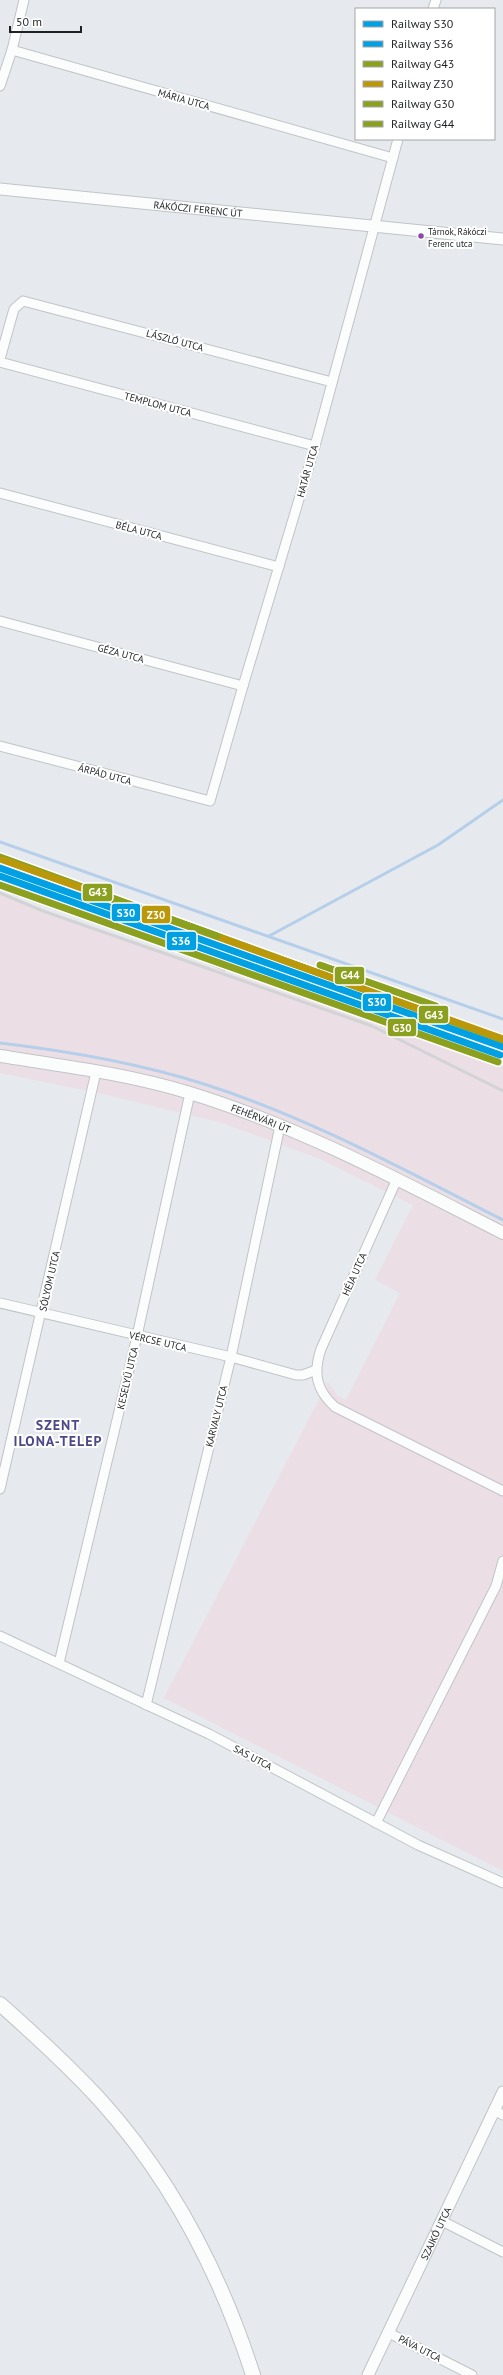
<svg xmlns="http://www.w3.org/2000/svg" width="503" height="2375" font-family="'PT Sans',sans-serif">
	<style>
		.industrial { fill: #ebdfe5 }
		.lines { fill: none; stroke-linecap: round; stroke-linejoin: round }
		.stream { stroke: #b5cfea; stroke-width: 3 }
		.minor-casing { stroke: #c1c4c7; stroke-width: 11 }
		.tertiary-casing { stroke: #c1c4c7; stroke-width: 13 }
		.secondary-casing { stroke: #c1c4c7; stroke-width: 14 }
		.primary-casing { stroke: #c1c4c7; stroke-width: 16 }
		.minor { stroke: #fbfcfc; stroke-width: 9 }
		.tertiary { stroke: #fbfcfc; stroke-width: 11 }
		.secondary { stroke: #fbfcfc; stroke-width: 12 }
		.primary { stroke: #fbfcfc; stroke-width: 14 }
		.rail { stroke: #d2d3d4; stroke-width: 3 }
		.rail-1-casing { stroke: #fff; stroke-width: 10 }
		.rail-2-casing { stroke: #fff; stroke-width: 10 }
		.rail-3-casing { stroke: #fff; stroke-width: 10 }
		.rail-4-casing { stroke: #fff; stroke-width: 10 }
		.rail-5-casing { stroke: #fff; stroke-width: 10 }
		.rail-6-casing { stroke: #fff; stroke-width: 10 }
		.rail-1 { stroke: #00a0e3; stroke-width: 7 }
		.rail-2 { stroke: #00a0e3; stroke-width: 7 }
		.rail-3 { stroke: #8ca020; stroke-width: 7 }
		.rail-4 { stroke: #bb980a; stroke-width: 7 }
		.rail-5 { stroke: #8ca020; stroke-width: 7 }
		.rail-6 { stroke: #8ca020; stroke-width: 7 }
		.bus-dot { fill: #8e44ad; stroke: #fff; stroke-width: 1.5 }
		.labels { text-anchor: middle; stroke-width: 4; stroke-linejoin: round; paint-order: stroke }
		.bus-label { font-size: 9px; fill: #1e2023; stroke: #fff; text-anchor: start }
		.street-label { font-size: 10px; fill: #1e2023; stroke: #fff }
		.district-label { font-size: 14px; font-weight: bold; letter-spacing: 1px; fill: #4d4987; stroke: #fff }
		.line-badge { stroke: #fff; stroke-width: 1.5 }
		.badge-label { font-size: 11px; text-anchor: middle; font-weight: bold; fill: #fff }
	</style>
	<rect width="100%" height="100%" fill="#e6e9ed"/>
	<path class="industrial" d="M0 895 503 1067V1871L164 1698 328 1382 338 1396 346 1400 400 1293 375 1280 413 1205 320 1159 222 1123 99 1093 0 1073Z"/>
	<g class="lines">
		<g class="stream">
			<path d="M0 842 503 1019"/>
			<path d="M269 936 438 845 503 800"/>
			<path d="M0 1043C68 1051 138 1063 204 1084 308 1117 406 1171 503 1220"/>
		</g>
		<g class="minor-casing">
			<g id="minor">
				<path d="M433 9 436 0"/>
				<path d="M12 50 24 0"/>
				<path d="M0 86 12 50 393 158"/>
				<path d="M0 359 14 309 23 301 332 382"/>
				<path d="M0 362 315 446"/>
				<path d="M0 493 279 567"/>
				<path d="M0 621 243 686"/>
				<path d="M0 746 210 801 243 686 315 446 398 139"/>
				<path d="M397 1179 321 1349C313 1373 316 1390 335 1407L503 1491"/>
				<path d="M0 1303 231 1357 296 1375H303L316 1370"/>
				<path d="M0 1489 96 1072"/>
				<path d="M0 1636 209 1734 418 1845 503 1883"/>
				<path d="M59 1663 137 1336 190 1093"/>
				<path d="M146 1705 231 1357 280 1126"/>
				<path d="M376 1823 496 1586 503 1561"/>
				<path d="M494 2110 503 2115"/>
				<path d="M442 2221 503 2252"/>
				<path d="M389 2333 472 2375"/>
			</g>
		</g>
		<g class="tertiary-casing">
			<g id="tertiary">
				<path id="s1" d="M0 189 503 239"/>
				<path id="s2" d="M368 2375 503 2092"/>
			</g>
		</g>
		<g class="secondary-casing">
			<g id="secondary">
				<path id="s3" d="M0 1056C64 1066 129 1074 190 1093 300 1127 401 1181 503 1233"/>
			</g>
		</g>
		<g class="primary-casing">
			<path id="primary" d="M0 2004C35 2035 69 2066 101 2101 171 2179 221 2275 253 2375"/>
		</g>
		<use href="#minor" class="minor"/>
		<use href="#tertiary" class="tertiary"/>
		<use href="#secondary" class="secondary"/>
		<use href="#primary" class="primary"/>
		<g class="rail">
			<path d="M0 893 43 911 372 1026 503 1091"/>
			<path d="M14 894 53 905 182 950 224 970"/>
		</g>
		<g class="rail-1-casing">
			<path id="rail-1" d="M0 868 503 1047"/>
		</g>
		<g class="rail-2-casing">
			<path id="rail-2" d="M0 876 500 1055"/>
		</g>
		<g class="rail-3-casing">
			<path id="rail-3" d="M0 857 503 1040"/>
		</g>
		<g class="rail-4-casing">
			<path id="rail-4" d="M3 860 503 1039"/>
		</g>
		<g class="rail-5-casing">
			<path id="rail-5" d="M0 885 498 1062"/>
		</g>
		<g class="rail-6-casing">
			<g id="rail-6">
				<path d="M88 890 217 936"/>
				<path d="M320 965 436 1006"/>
			</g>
		</g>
		<use href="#rail-1" class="rail-1"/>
		<use href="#rail-2" class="rail-2"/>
		<use href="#rail-3" class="rail-3"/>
		<use href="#rail-4" class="rail-4"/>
		<use href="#rail-5" class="rail-5"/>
		<use href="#rail-6" class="rail-6"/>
	</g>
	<circle class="bus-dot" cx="421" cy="236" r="3.5"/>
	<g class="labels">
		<g class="bus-label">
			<text x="428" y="235">Tárnok, Rákóczi<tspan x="428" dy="12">Ferenc utca</tspan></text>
		</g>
		<g class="street-label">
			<text transform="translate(184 99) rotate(16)" y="4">MÁRIA UTCA</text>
			<text dy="4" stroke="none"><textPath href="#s1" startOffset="199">RÁKÓCZI FERENC ÚT</textPath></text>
			<text transform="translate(175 340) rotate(15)" y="4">LÁSZLÓ UTCA</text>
			<text transform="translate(158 404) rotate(15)" y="4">TEMPLOM UTCA</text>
			<text transform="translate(307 471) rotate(-74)" y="4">HATÁR UTCA</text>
			<text transform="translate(139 530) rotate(15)" y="4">BÉLA UTCA</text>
			<text transform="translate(121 653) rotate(15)" y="4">GÉZA UTCA</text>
			<text transform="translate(105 774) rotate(15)" y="4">ÁRPÁD UTCA</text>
			<text dy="4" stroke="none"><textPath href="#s3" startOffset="269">FEHÉRVÁRI ÚT</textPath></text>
			<text transform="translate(354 1274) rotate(-66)" y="4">HÉJA UTCA</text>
			<text transform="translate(49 1281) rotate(-77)" y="4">SÓLYOM UTCA</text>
			<text transform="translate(158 1341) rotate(13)" y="4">VÉRCSE UTCA</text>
			<text transform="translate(127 1378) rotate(-77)" y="4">KESELYŰ UTCA</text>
			<text transform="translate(216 1416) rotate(-76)" y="4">KARVALY UTCA</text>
			<text transform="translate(253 1757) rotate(28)" y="4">SAS UTCA</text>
			<text dy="4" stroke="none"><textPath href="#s2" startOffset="157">SZAJKÓ UTCA</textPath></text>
			<text transform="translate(420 2348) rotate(27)" y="4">PÁVA UTCA</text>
		</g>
		<g class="district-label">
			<text x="58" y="1430">SZENT<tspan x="58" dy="16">ILONA-TELEP</tspan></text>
		</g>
	</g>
	<g class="line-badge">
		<rect x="82" y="883" width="31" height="19" rx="4" fill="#8ca020"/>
		<rect x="111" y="903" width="30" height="19" rx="4" fill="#00a0e3"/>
		<rect x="141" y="905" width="30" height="19" rx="4" fill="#bb980a"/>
		<rect x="166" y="931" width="31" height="20" rx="4" fill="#00a0e3"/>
		<rect x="334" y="966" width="31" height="19" rx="4" fill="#8ca020"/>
		<rect x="362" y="993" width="30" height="19" rx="4" fill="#00a0e3"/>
		<rect x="418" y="1005" width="31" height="19" rx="4" fill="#8ca020"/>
		<rect x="387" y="1018" width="30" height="19" rx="4" fill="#8ca020"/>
	</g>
	<g class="badge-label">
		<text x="98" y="896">G43</text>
		<text x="126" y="917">S30</text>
		<text x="156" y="919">Z30</text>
		<text x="181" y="945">S36</text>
		<text x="350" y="979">G44</text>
		<text x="377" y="1006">S30</text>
		<text x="434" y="1019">G43</text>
		<text x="402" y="1032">G30</text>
	</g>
	<rect x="355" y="8" width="140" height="132" fill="#ffffff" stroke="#a5a6a7"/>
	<rect x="363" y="21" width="20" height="6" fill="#00a0e3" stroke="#a5a6a7"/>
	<text x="391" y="28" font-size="12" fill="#1e2023">Railway S30</text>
	<rect x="363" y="41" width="20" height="6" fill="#00a0e3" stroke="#a5a6a7"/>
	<text x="391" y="48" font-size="12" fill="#1e2023">Railway S36</text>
	<rect x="363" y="61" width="20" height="6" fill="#8ca020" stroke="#a5a6a7"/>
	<text x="391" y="68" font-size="12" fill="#1e2023">Railway G43</text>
	<rect x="363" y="81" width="20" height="6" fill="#bb980a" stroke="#a5a6a7"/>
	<text x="391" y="88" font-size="12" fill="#1e2023">Railway Z30</text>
	<rect x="363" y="101" width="20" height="6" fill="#8ca020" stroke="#a5a6a7"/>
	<text x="391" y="108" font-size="12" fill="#1e2023">Railway G30</text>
	<rect x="363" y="121" width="20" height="6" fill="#8ca020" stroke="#a5a6a7"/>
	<text x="391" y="128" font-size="12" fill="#1e2023">Railway G44</text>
	<path d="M10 26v6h71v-6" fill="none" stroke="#1e2023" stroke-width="2"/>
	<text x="16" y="26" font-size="12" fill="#1e2023" stroke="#ffffff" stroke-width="3" paint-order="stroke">50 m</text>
</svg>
